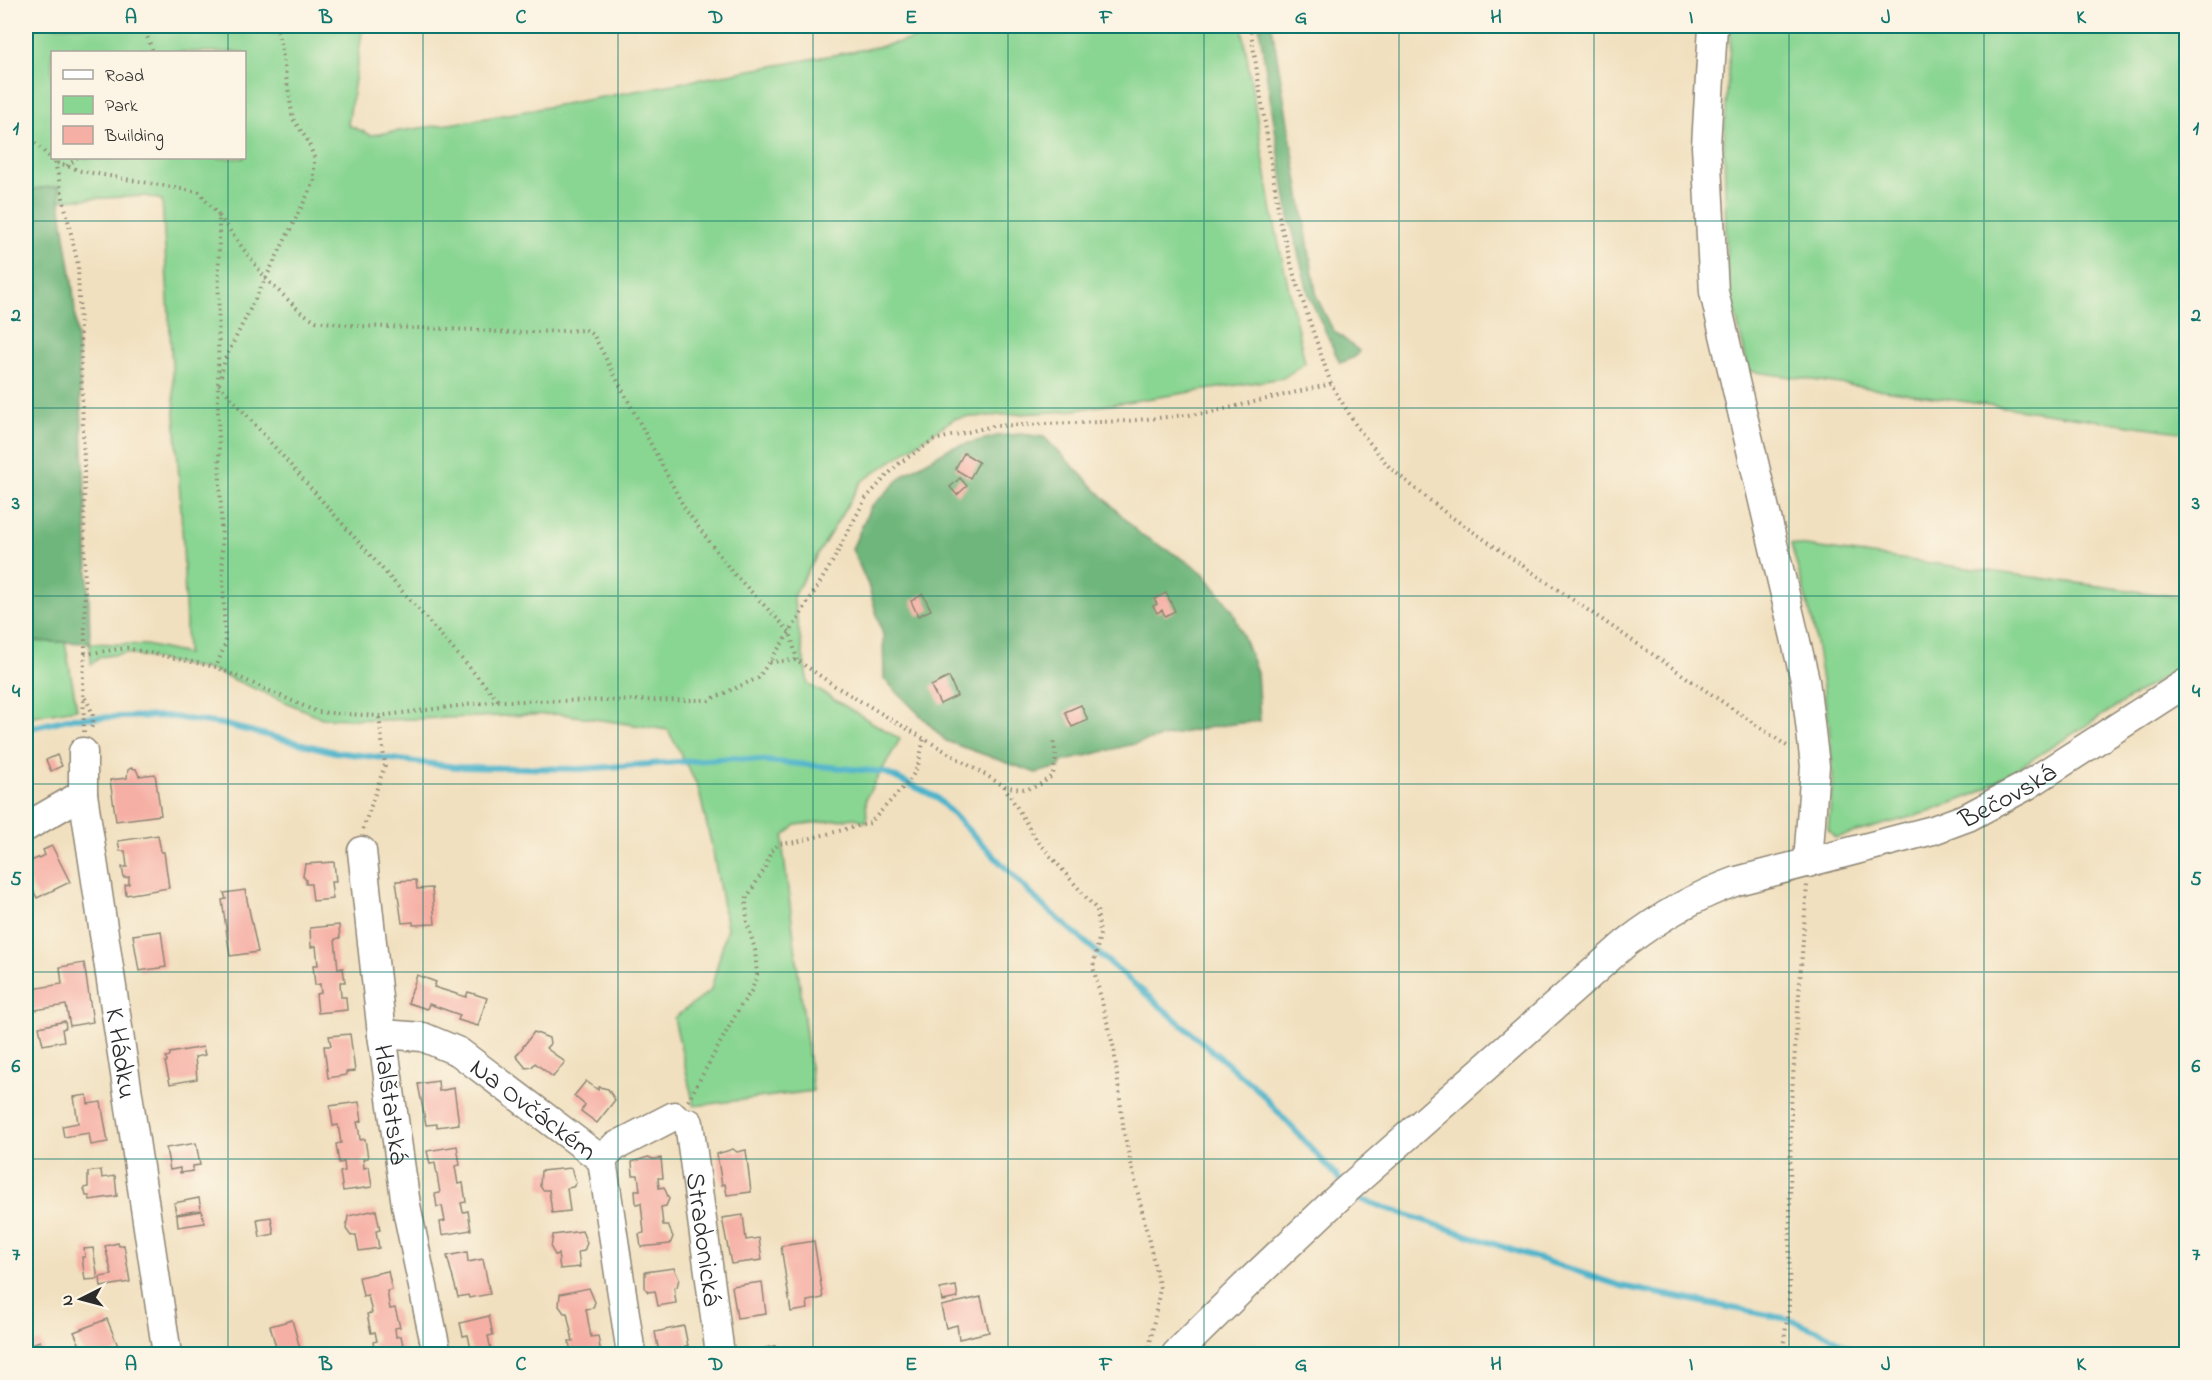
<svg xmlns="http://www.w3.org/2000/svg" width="2212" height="1380" font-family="'Indie Flower',sans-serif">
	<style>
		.green { fill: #89d592; stroke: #5a805e; stroke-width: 1.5; fill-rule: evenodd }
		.forest { fill: #6eb67c; stroke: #4c7054; stroke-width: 1.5 }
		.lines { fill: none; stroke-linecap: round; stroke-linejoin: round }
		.stream { stroke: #4bb3ca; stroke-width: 6 }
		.building { fill: #f6afa4 }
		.minor-casing { stroke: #8e8675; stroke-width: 31 }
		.path { stroke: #8e8675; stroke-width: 4; stroke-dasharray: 1.5 4.5; stroke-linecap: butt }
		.minor { stroke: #fff; stroke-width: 28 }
		.grid { fill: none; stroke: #0f766e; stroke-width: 1.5; stroke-opacity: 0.55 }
		.labels { text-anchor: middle; stroke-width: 4.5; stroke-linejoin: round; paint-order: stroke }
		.street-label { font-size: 27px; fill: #2b2b2b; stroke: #fcf5e5 }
		.neatline { fill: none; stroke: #0f766e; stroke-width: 2 }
		.grid-label { font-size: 20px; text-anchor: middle; font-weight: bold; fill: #0f766e }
	</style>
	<rect width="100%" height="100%" fill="#fcf5e5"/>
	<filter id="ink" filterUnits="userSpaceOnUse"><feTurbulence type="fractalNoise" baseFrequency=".0167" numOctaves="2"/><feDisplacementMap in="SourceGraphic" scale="12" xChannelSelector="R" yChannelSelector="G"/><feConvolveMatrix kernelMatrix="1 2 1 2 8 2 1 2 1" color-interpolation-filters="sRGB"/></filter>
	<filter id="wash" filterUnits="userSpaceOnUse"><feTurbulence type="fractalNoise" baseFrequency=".008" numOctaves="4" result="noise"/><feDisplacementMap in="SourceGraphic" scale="24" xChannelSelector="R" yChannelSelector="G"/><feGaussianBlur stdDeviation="1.35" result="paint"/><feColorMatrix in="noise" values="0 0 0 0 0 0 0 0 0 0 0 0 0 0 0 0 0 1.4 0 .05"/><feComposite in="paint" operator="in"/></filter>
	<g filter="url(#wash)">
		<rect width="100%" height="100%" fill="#f1e0bf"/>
		<g class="green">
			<path d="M26 26H363L348 125 371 135 470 121 877 47 974 26H1242L1272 212 1305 363 1283 378 1068 411 955 418 861 482 793 596 808 684 900 739 866 798 867 822 855 818 796 825 784 836 783 849 813 1091 694 1106 674 1018 711 990 727 928 712 847 698 787 668 730 561 714 383 720 322 718 214 671 126 653 100 657 91 665 90 643 146 645 187 654 183 545 162 200 145 196 60 200 59 186 26 190ZM52 52H244V158H52Z"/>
			<path d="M1731 26H2186V433L1749 371 1727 279 1724 141Z"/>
			<path d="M1791 544 2186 598V663L1978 793 1929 812 1835 838 1828 829 1833 779 1829 725 1813 624Z"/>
			<path d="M26 641 65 642 77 709 26 717Z"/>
		</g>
		<g class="forest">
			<path d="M1259 26H1272L1317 298 1333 330 1359 351 1355 357 1340 363 1309 296 1288 212Z"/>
			<path d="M59 186C61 224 71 262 74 300 83 414 87 528 90 643L26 641V190Z"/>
			<path d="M1022 434 1044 437 1140 534 1190 563 1203 573 1233 611 1257 672 1260 721C1195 726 1125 747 1061 762L1060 767 1036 773 946 741 884 679 883 635 868 585 852 549 870 508 906 473 950 448 997 436Z"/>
		</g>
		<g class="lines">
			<g class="stream">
				<path d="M26 729 72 718 166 716 222 724 335 752 457 767 580 769 734 758 884 772 936 797 1043 906 1257 1089 1344 1184"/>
				<path d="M1353 1194 1356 1198 1621 1286 1788 1319 1826 1334 1858 1354"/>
			</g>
		</g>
		<g id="blocks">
			<g class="building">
				<path d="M964 453 979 462 970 478 955 469Z"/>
				<path d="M960 478 967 486 957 495 950 487Z"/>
				<path d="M1166 593 1175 611 1165 616 1162 610 1157 613 1153 606 1157 604 1154 599Z"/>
				<path d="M923 594 931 610 918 616 911 601Z"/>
				<path d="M949 677 957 696 940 704 931 686Z"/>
				<path d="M1081 705 1088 720 1072 727 1065 712Z"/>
				<path d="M57 755 62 766 51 771 46 760Z"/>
				<path d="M131 768 136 769 139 776 155 774 161 815 116 821 110 780 127 778 128 770Z"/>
				<path d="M158 835 161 852H164L169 888 126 895 125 885 129 884V877L124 878 122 867H127L126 858 125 851H120L118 841Z"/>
				<path d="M52 846 70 882 37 898 26 875V859L29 857 31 861 45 855 43 850Z"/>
				<path d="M334 862 336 882H331L333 899 313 901 311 884H306V880L303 876 305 864Z"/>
				<path d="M416 880 417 889 432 888 435 924 413 925V922L402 923 396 881Z"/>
				<path d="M245 890 258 952 230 956 222 900 226 899 224 893Z"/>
				<path d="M339 925 340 938 335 939 338 969 343 968 345 982H340L341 997H346L347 1010 318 1013 316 994 321 993 320 984 315 985 313 965H318L316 946 311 947 310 928Z"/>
				<path d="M161 931 166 967 139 971 133 935Z"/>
				<path d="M84 963 93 1022 70 1026 66 1005 29 1011 26 990 62 984 60 967Z"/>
				<path d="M417 975 436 982 434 987 466 997 468 992 487 998 478 1026 458 1020 460 1015 429 1004 427 1009 408 1003Z"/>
				<path d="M65 1021 66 1028 62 1029 64 1041 43 1045 39 1027Z"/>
				<path d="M534 1032 549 1038 550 1044 546 1048 565 1062 553 1077 535 1063 532 1067 526 1068 516 1056Z"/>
				<path d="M350 1034 355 1071 346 1072V1075L328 1078 324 1046H331L329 1036Z"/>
				<path d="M203 1047 205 1055 195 1057 197 1079 170 1084 165 1062H167L166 1057 170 1056V1053Z"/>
				<path d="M438 1081 439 1091 454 1088 459 1124 437 1127V1124L426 1125 418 1084Z"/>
				<path d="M586 1081 598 1090 599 1087 608 1089 615 1100 597 1123 581 1111 585 1105 574 1096Z"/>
				<path d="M87 1095 88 1104 101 1102 108 1142 91 1145 89 1133 64 1137 62 1126 78 1123 74 1097Z"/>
				<path d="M359 1102 362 1121 357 1122 359 1131 360 1140 365 1139 368 1158 363 1159 364 1168 369 1167 372 1187 343 1191 340 1172 345 1171 344 1162 339 1163 336 1144 341 1143 338 1125 333 1126 330 1106Z"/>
				<path d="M196 1143 200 1165 193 1166V1171L180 1173V1168L170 1170 166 1148Z"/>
				<path d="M457 1146 460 1165 455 1166 458 1184 463 1183 466 1202 461 1203 463 1212 468 1211 471 1230 442 1235 440 1222 445 1221 442 1206 437 1207 435 1194 440 1193 435 1163 430 1164 427 1151Z"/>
				<path d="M733 1149 737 1152 746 1150 751 1192 727 1195 725 1184 722 1185 717 1154Z"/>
				<path d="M648 1157 653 1159 661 1158 663 1178H658L659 1188 664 1187 669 1199 666 1206 661 1207 663 1225H668L673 1237 670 1244 641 1247 639 1234 644 1233 641 1203 636 1204 635 1190H640L638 1175H633L632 1162Z"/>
				<path d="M571 1168 576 1183 573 1187 567 1188 570 1211 552 1213 549 1190H543L540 1186 541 1171Z"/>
				<path d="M101 1170 102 1178 115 1176 117 1196 90 1200 89 1196H86L84 1188 88 1187V1172Z"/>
				<path d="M199 1198 201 1210 176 1214 174 1203Z"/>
				<path d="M376 1210 380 1230 376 1231 379 1248 359 1251 356 1235 351 1236 346 1229 348 1216Z"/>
				<path d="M202 1211 204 1223 178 1227 177 1215Z"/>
				<path d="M743 1215 746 1240 759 1238 762 1260 731 1264 722 1218Z"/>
				<path d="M271 1217 274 1234 260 1237 257 1219Z"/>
				<path d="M582 1231 587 1243 584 1251 578 1252 580 1267 560 1269 558 1254 555 1255 551 1248 553 1235Z"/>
				<path d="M814 1241 823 1298 807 1301 808 1309 791 1312 781 1246Z"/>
				<path d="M118 1243 119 1246 124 1245 130 1282 101 1287 100 1277 112 1275 105 1246Z"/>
				<path d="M93 1248 98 1279 85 1280 82 1257H85L84 1249Z"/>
				<path d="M467 1252 468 1262 483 1259 490 1294 469 1298 468 1295 458 1297 447 1256Z"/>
				<path d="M674 1268 679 1279 677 1287 674 1288 676 1303 658 1306 655 1291 648 1292 645 1288V1272Z"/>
				<path d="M388 1271 392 1290 387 1291 390 1309 395 1308 400 1327 395 1328 396 1337 401 1336 405 1354H375L373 1342 377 1341 375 1332 371 1333 367 1314 372 1313 368 1295 363 1296 359 1277Z"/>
				<path d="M762 1282 766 1314 737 1318 732 1286Z"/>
				<path d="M956 1286 958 1298 942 1301 940 1289Z"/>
				<path d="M589 1288 595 1302 593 1308 586 1309 591 1337 598 1336 601 1354H571L569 1341H573L567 1313H564L559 1306 560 1294Z"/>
				<path d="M981 1297 989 1332 959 1339 957 1325 946 1328 941 1306Z"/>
				<path d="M489 1316 493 1335 488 1336 492 1354H472L468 1335 463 1336 460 1323Z"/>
				<path d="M107 1319 120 1351 110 1354H84L74 1332Z"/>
				<path d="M292 1320 300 1348 278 1354 270 1326Z"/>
				<path d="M684 1326 688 1346H685L686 1354H667L666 1350 659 1352 655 1332Z"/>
				<path d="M40 1341 46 1354H26V1346Z"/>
				<path d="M775 1346 777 1354H762L761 1349Z"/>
			</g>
		</g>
	</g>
	<g filter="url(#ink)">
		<use href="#blocks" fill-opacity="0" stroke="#8e8675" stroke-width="1.5"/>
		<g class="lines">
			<g class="minor-casing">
				<g id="minor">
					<path d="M1713 26 1706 146 1714 292 1805 680 1815 766 1808 863"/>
					<path id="s1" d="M83 752V794L167 1354"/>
					<path d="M26 827 83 794"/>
					<path id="s2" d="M362 851 382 1034 406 1205 437 1354"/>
					<path id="s3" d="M382 1034 423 1037 459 1052 602 1160 631 1354"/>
					<path id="s4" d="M689 1123 720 1354"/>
					<path d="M602 1160 614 1147 674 1116"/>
					<path id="s5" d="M1176 1354 1246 1285 1344 1192 1626 943C1661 916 1695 896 1737 881L1933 830 1968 817 2026 786 2186 683"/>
				</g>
			</g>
			<g class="path">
				<path d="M143 26 153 52"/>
				<path d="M1250 26 1280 221 1294 275 1331 384 1357 427 1390 468 1447 514 1790 748"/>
				<path d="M26 135 55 162 81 171 199 192 219 216 218 415 225 645 216 667"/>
				<path d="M55 162 78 265 84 463 85 654"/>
				<path d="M67 166 77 158"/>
				<path d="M219 216 265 278 301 312 316 321 357 326 478 330 509 333 586 330 594 336 685 509 732 572 790 632 797 660"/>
				<path d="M221 376 225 359 314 182V157L308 141 293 119 281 45 275 26"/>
				<path d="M219 384 498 700"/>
				<path d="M770 662 797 660 835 686 1004 786C1028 791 1034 790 1053 775L1056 757 1053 738"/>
				<path d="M85 698C91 709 97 719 90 730"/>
				<path d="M26 727 28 737"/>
				<path d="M84 732 83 677 85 654 127 648 216 667 317 712 379 716 498 701 709 700 758 678 790 632 833 561 865 499 898 464 934 440 993 426 1127 421 1207 413 1331 384"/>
				<path d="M1004 786 1036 839 1097 910 1100 934 1093 967 1114 1049 1124 1133 1160 1289 1149 1348V1354"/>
				<path d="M363 829 385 765 379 716"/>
				<path d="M688 1101 740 1007 752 990 757 975 755 950 747 922 746 899 765 868 771 851 779 844 796 842 870 823 910 780 918 766 924 738"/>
				<path d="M1782 1354 1789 1307 1791 1105 1807 885"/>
			</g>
			<use href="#minor" class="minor"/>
		</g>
	</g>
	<path class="grid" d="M228 26V52M423 26V1354M618 26V1354M813 26V1354M1008 26V1354M1204 26V1354M1399 26V1354M1594 26V1354M1789 26V1354M1984 26V1354M228 158V1354M26 221H2186M26 408H2186M26 596H2186M26 784H2186M26 972H2186M26 1159H2186"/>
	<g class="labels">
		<g class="street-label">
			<text dy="9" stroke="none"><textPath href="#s5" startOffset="1022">Bečovská</textPath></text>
			<text dy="9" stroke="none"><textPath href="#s1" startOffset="304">K Hádku</textPath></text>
			<text dy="9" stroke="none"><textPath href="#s2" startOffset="255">Halštatská</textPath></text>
			<text dy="9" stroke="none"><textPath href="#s3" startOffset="174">Na Ovčáckém</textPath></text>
			<text dy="9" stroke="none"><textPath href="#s4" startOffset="117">Stradonická</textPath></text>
		</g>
	</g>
	<rect width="2212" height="1380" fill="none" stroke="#fcf5e5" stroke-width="66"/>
	<rect x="51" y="51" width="195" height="108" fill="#fcf5e5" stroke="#a8a49b" stroke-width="1.5"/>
	<rect x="63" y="70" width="30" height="9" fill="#ffffff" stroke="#a8a49b" stroke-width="1.5"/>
	<text x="105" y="81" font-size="18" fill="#2b2b2b">Road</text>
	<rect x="63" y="96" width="30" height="18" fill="#89d592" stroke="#a8a49b" stroke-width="1.5"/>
	<text x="105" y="111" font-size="18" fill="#2b2b2b">Park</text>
	<rect x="63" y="126" width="30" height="18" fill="#f6afa4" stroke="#a8a49b" stroke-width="1.5"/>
	<text x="105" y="141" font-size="18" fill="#2b2b2b">Building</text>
	<g transform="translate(81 1299) rotate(264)" stroke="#fcf5e5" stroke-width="4.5" paint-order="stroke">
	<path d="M0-4.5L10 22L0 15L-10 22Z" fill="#2b2b2b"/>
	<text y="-9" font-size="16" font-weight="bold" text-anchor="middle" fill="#2b2b2b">N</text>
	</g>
	<rect x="33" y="33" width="2146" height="1314" class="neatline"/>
	<g class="grid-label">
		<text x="131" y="23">A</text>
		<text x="326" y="23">B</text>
		<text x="521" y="23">C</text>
		<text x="716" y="23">D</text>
		<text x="911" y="23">E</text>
		<text x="1106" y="23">F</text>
		<text x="1301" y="23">G</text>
		<text x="1496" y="23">H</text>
		<text x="1691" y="23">I</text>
		<text x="1886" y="23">J</text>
		<text x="2081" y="23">K</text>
		<text x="16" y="134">1</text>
		<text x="2196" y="134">1</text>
		<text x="16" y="321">2</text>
		<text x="2196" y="321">2</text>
		<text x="16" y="509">3</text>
		<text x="2196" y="509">3</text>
		<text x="16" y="697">4</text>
		<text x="2196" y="697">4</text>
		<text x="16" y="885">5</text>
		<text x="2196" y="885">5</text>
		<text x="16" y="1072">6</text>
		<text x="2196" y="1072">6</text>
		<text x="16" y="1260">7</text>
		<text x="2196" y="1260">7</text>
		<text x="131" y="1370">A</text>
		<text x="326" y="1370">B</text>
		<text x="521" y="1370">C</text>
		<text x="716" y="1370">D</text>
		<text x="911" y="1370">E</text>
		<text x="1106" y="1370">F</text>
		<text x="1301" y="1370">G</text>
		<text x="1496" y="1370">H</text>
		<text x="1691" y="1370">I</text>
		<text x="1886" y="1370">J</text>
		<text x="2081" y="1370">K</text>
	</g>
</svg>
